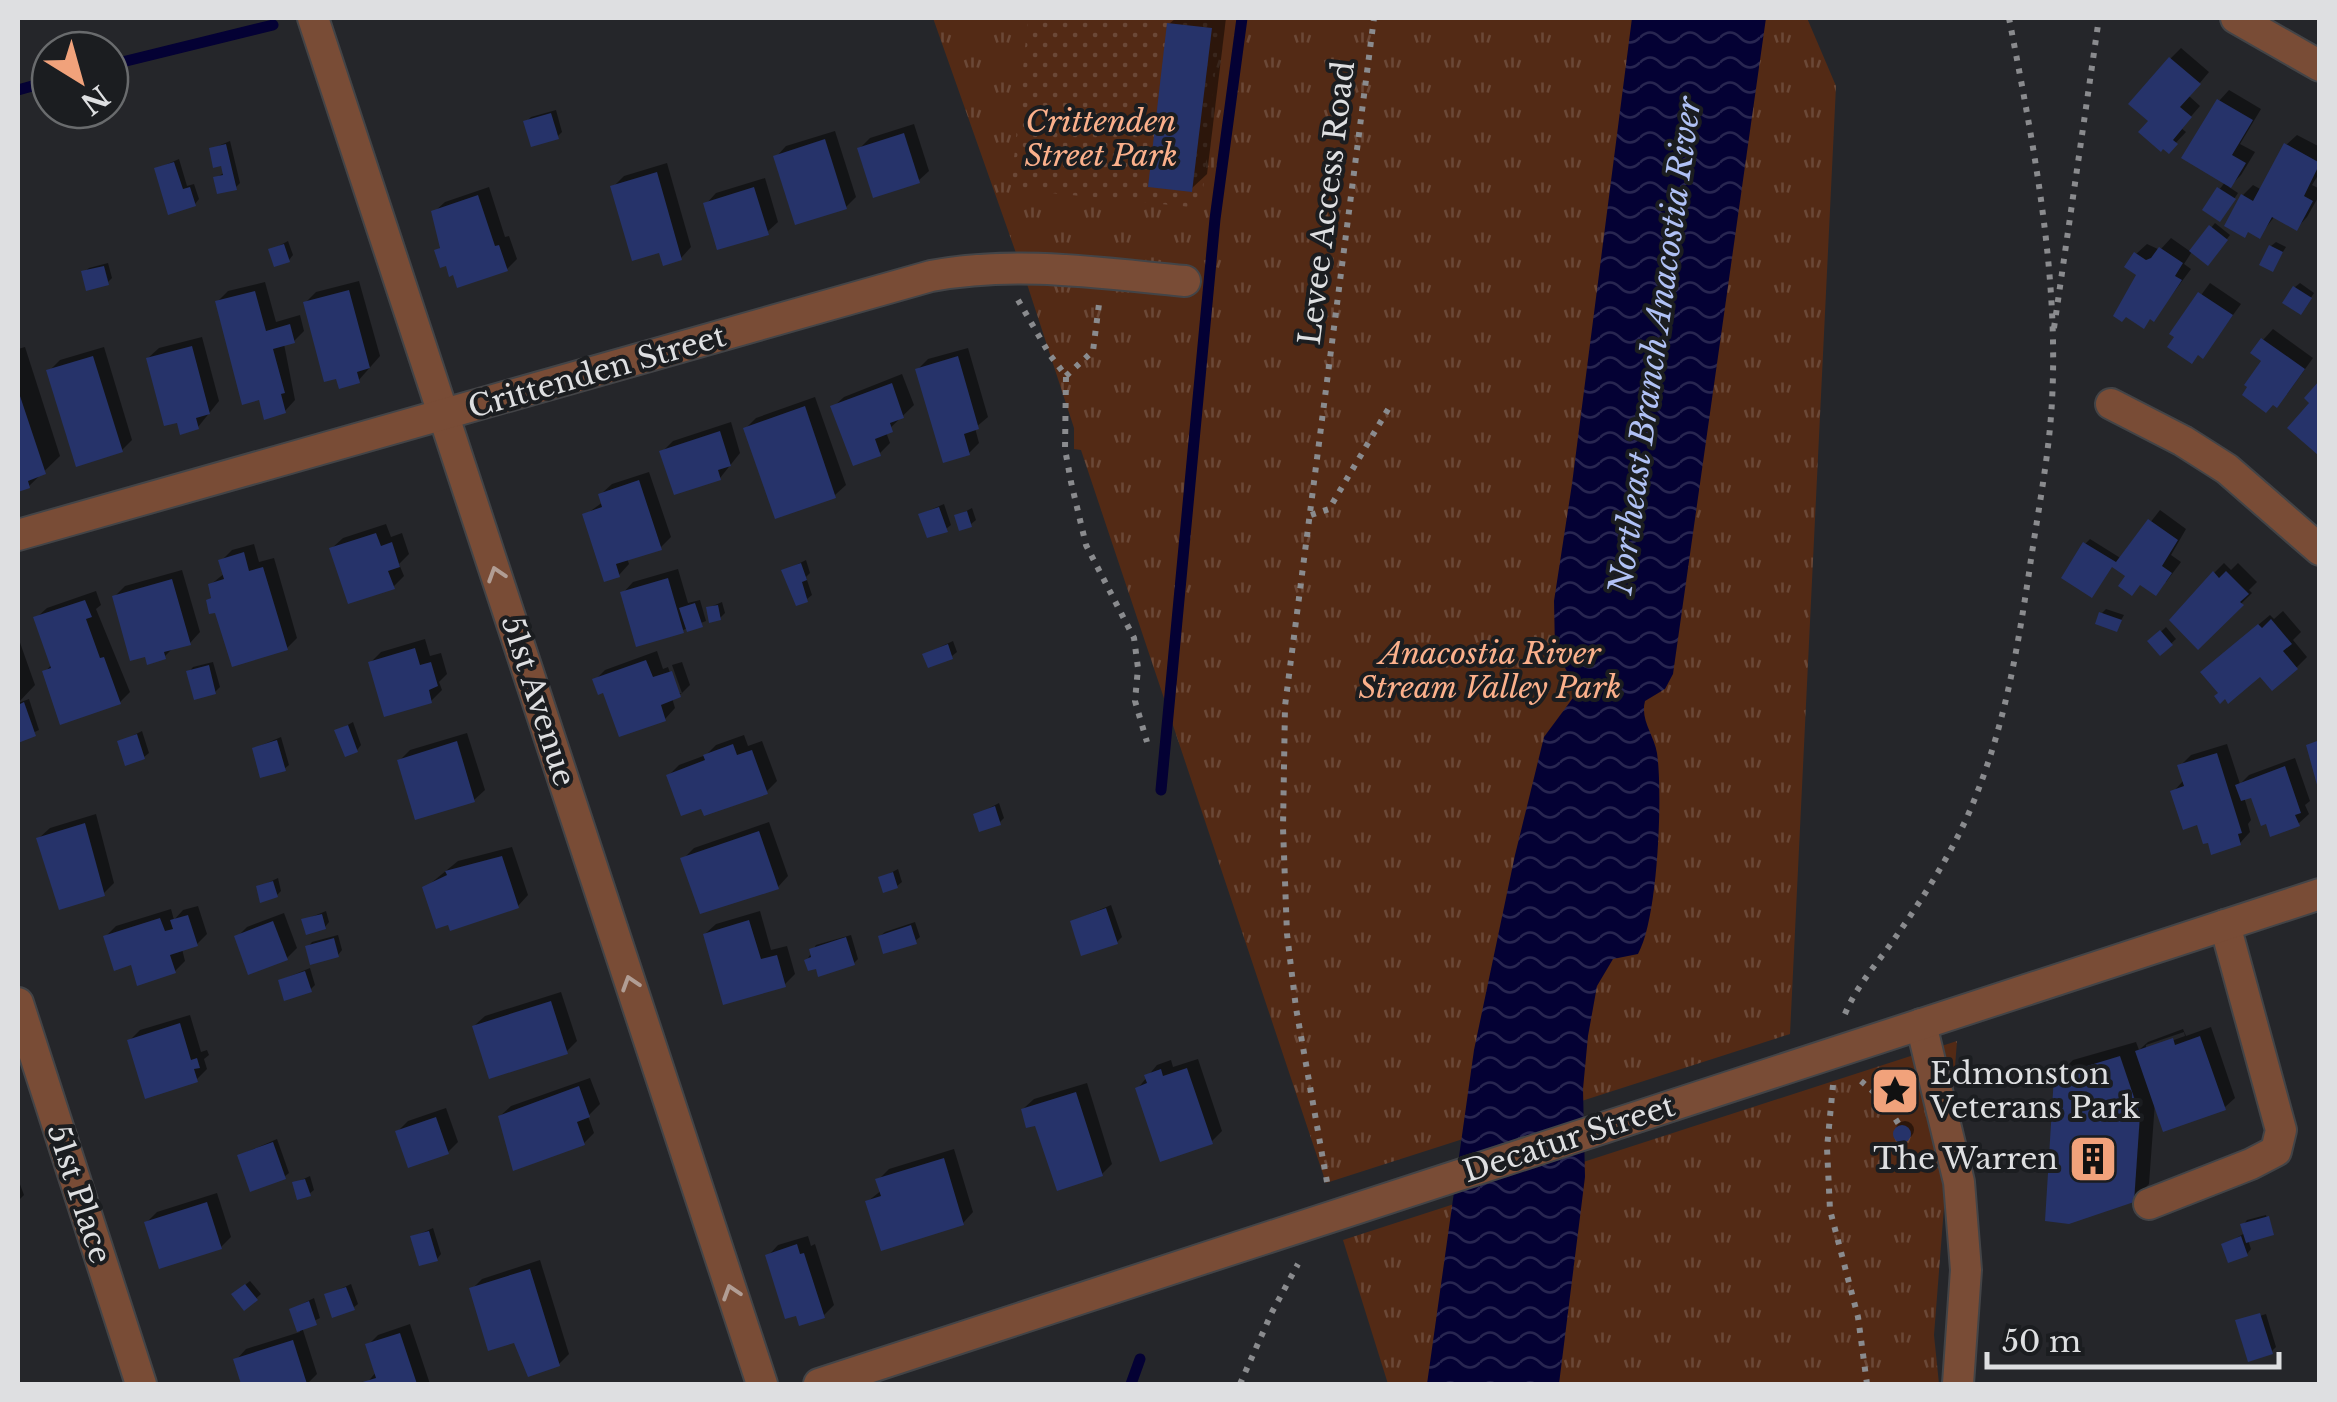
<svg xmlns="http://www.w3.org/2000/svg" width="2337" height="1402" font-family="'Libre Baskerville',serif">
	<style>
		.park { fill: url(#park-tufts) }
		.garden { fill: url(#garden-dots) }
		.water { fill: url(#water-waves) }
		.shadow { fill: #0007; fill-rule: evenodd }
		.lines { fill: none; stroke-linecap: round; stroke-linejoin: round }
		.stream { stroke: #040134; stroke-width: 11 }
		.building { fill: #26336a }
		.minor-casing { stroke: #434447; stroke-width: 34 }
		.path { stroke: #8a8b8e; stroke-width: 6; stroke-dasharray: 5 8; stroke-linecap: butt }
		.minor { stroke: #794c36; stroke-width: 30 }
		.oneway { stroke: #b19d94 }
		.labels { text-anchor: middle; stroke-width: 8; stroke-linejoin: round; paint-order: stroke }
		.park-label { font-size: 30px; font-style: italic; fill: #fbb08b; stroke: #1b1d20 }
		.street-label { font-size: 30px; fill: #dedfe1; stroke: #1b1d20 }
		.poi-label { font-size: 30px; fill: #dedfe1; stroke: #1b1d20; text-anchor: start }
		.water-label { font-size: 32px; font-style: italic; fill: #b0c1f5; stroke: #1b1d20 }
	</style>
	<defs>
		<pattern id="park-tufts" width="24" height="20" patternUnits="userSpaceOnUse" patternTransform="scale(2.5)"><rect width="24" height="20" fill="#532a15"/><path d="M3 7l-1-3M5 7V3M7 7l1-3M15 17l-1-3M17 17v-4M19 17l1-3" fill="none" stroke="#6b4837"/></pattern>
		<pattern id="garden-dots" width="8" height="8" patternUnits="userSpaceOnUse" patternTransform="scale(2.5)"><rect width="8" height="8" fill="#532a15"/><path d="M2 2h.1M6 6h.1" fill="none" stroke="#6b4837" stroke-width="1.8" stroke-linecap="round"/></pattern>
		<pattern id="water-waves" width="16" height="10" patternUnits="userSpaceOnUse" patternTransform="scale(2.5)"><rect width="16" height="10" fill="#040134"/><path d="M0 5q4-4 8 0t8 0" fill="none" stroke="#282651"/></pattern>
	</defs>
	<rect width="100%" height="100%" fill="#25262a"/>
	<g class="park">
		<path d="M933 18H1807L1836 86 1790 1034 1326 1183 1081 450 1074 449V428L1028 287Z"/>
		<path d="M1957 1041 1934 1335 1939 1384H1388L1343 1240Z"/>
	</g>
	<path class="garden" d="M1028 18H1221L1201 208 1011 189Z"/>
	<path class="water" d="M1632 18H1766L1673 674 1665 689 1645 701C1640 720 1654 735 1657 753 1663 795 1658 920 1638 954L1613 959 1597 986 1588 1036 1583 1089 1585 1177 1559 1384H1427L1474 1050 1515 855 1544 737 1578 691 1555 650 1554 601 1572 484Z"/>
	<g class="shadow">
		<path d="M1176 18H1226L1207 174 1191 189 1169 24Z"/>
		<path d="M2181 48 2209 72 2189 96 2200 106 2181 128 2186 132 2169 150 2152 121 2171 58Z"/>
		<path d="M2229 90 2261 109 2240 144 2255 152 2241 175 2229 187 2238 193 2224 214 2205 209 2225 182 2219 101Z"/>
		<path d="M556 110 562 132 557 137 526 122 531 117Z"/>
		<path d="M914 124 929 171 918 181 860 148 870 138Z"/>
		<path d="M835 131 856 197 846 207 776 157 786 146Z"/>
		<path d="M2297 135 2320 147V172L2312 185 2320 189V194L2307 217 2297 228 2275 216 2260 235 2243 195 2253 185 2262 190 2286 145Z"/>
		<path d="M230 141 240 183 235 188 216 178 225 172 211 149Z"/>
		<path d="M179 159 187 186 194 184 199 199 195 204 156 169Z"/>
		<path d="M667 163 691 247 681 258 613 187 624 176Z"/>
		<path d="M765 178 778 222 767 232 706 204 716 193Z"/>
		<path d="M489 187 505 237 509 236 517 259 507 269 447 263 437 251 442 245 434 212 445 202Z"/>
		<path d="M2215 223 2230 235 2212 258 2193 250 2184 264 2191 269 2154 319 2139 274 2136 254 2147 244 2160 250 2171 238 2191 252Z"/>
		<path d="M288 241 293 255 289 260 271 250Z"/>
		<path d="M2276 242 2286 247 2272 269 2271 246Z"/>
		<path d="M108 263 112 278 108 282 84 272 89 268Z"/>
		<path d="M359 281 380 356 358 381 338 376 305 303 316 292Z"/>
		<path d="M265 282 276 322 300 315 304 331 294 341 284 344 295 400 285 411 260 397 218 301 228 291Z"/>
		<path d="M2210 283 2241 304 2203 356 2173 333Z"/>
		<path d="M2300 283 2314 293 2305 307 2295 287Z"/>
		<path d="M2273 329 2313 358 2287 394 2264 361 2263 340Z"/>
		<path d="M202 337 219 401 198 427 148 358 159 348Z"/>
		<path d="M25 347 60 456 29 486 18 490V349Z"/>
		<path d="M104 347 132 440 122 450 49 371 60 360Z"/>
		<path d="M968 348 988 417 975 428 979 443 969 453 918 369 928 359Z"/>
		<path d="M902 374 914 405 886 432 890 443 880 453 833 407 844 397Z"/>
		<path d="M815 397 846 485 835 495 776 516 746 428 756 418Z"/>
		<path d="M731 422 740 453 720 478 662 452 673 441Z"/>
		<path d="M649 472 671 537 660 548 627 558 629 564 619 575 585 515 603 502 601 494 612 484Z"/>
		<path d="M944 504 951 525 946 529 921 514Z"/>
		<path d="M972 508 976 520 971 524 957 516Z"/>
		<path d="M2160 510 2186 529 2171 555 2181 562 2166 582 2128 575 2085 544 2090 539 2122 559Z"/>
		<path d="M386 524 391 537 402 533 409 554 399 564 404 576 393 587 332 548 343 538Z"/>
		<path d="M254 544 259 562 274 558 297 638 287 648 217 610 208 600 213 596 210 585 225 573 221 561 232 550Z"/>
		<path d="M806 560 810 573 806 577 812 595 807 599 784 571Z"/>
		<path d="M2224 563 2231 570 2238 563 2257 582 2249 590 2252 593 2198 646 2214 573Z"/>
		<path d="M678 569 688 603 700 600 706 621 683 630 623 593 633 582Z"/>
		<path d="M182 570 200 632 190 643 174 647 164 657 114 597 125 586Z"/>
		<path d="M96 591 101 605 96 609 130 692 120 702 45 672 52 664 36 618 47 608Z"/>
		<path d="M722 602 725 613 720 618 708 608Z"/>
		<path d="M2106 609 2124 615 2116 629 2102 613Z"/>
		<path d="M2283 611 2301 632 2293 640 2307 657 2297 667 2261 673 2221 692 2214 662 2270 615 2274 619Z"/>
		<path d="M2166 627 2176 639 2161 653 2151 641Z"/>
		<path d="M18 637 35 685 18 703Z"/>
		<path d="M425 639 430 656 441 653 447 674 439 682 442 690 431 701 371 662 381 652Z"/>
		<path d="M953 641 957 652 952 656 925 654Z"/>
		<path d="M657 651 663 669 668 667 677 693H682L672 698 675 708 665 719 595 680 605 670Z"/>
		<path d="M213 662 220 687 215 692 189 672 193 667Z"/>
		<path d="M682 662 690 685 682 693 672 665Z"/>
		<path d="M29 699 39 730 18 740V703Z"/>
		<path d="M353 722 361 745 357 750 337 731Z"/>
		<path d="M142 731 149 753 144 757 120 742Z"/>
		<path d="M467 733 485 790 474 800 400 760 410 750Z"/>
		<path d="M744 735 748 746 762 741 777 781 766 792 669 775 679 765 706 755 716 745Z"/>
		<path d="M281 737 289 765 284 769 255 748Z"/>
		<path d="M2227 744 2240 784 2249 775 2295 758 2310 801 2305 805 2309 814 2298 824 2253 795 2244 797 2251 820 2248 824 2250 832 2240 843 2198 822 2173 792 2183 781 2180 766 2191 755Z"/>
		<path d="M999 803 1004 818 999 823 976 815Z"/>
		<path d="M96 814 114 883 104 893 39 838 50 828Z"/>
		<path d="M769 822 788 876 778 887 683 859 694 848Z"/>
		<path d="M512 847 528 895 518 906 425 888 458 861Z"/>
		<path d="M898 869 902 882 897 886 881 878Z"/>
		<path d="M278 878 281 891 277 895 259 887Z"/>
		<path d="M1111 905 1122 937 1117 942 1073 921Z"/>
		<path d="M198 906 207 934 197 944 182 949 185 961 175 971 132 962 105 937 116 926 171 909 174 920 183 910Z"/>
		<path d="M326 911 329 922 325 927 304 920Z"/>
		<path d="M760 911 771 950 787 946 795 974 785 984 705 934 716 924Z"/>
		<path d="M284 913 297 948 287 958 237 937 247 927Z"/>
		<path d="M915 922 920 937 915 941 880 936 885 932Z"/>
		<path d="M338 935 342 950 338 955 308 947 312 942Z"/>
		<path d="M851 935 858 959 854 963 807 960 816 945Z"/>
		<path d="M310 968 315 985 310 990 281 980Z"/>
		<path d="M561 992 577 1041 566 1052 474 1026 485 1016Z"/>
		<path d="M190 1015 201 1052 207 1050 209 1055 204 1059 207 1069 197 1079 130 1040 140 1030Z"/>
		<path d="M2211 1027 2235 1098 2224 1108 2155 1102 2149 1184 2133 1200 2056 1077 2073 1060 2136 1042 2139 1050 2148 1042 2183 1029 2186 1036ZM2184 1032 2185 1036 2146 1050V1045Z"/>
		<path d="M1198 1059 1222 1131 1211 1142 1138 1088 1157 1065 1171 1060 1173 1067Z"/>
		<path d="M590 1078 600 1104 588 1116 594 1133 584 1143 500 1116 511 1106Z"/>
		<path d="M1087 1083 1112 1164 1102 1174 1023 1109 1034 1099Z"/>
		<path d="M446 1108 458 1142 448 1152 398 1131 408 1121Z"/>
		<circle cx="1905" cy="1130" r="9"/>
		<path d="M277 1139 289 1173 284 1177 240 1155Z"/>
		<path d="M954 1149 973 1212 963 1223 868 1201 882 1190 878 1180 889 1169Z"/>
		<path d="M310 1176 314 1190 309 1194 295 1183Z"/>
		<path d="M18 1179 24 1195 18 1201Z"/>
		<path d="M217 1193 231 1237 221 1247 147 1222 157 1212Z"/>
		<path d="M2266 1215 2271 1233 2248 1240 2251 1249 2247 1254 2224 1245 2245 1233 2243 1225 2247 1220Z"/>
		<path d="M433 1228 441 1254 437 1259 413 1237Z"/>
		<path d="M808 1236 811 1246 815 1244 834 1305 823 1316 768 1256 778 1245Z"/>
		<path d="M540 1260 569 1354 559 1364 515 1340 472 1289 482 1279Z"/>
		<path d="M250 1281 261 1294 245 1308 239 1290Z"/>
		<path d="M351 1284 358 1304 353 1308 327 1295Z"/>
		<path d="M314 1298 320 1318 302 1327 317 1374 307 1384H243L236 1360 246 1349 300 1332 292 1309Z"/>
		<path d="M2266 1314 2276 1347 2271 1352 2240 1322Z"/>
		<path d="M410 1324 430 1384H366L377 1371 368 1345 378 1335Z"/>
	</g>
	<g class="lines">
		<g class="stream">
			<path d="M110 65 273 25"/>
			<path d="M18 90 50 81"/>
			<path d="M1161 790 1215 219 1242 18"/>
			<path d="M1131 1384 1140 1359"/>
		</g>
	</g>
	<g class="building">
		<path d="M1167 23 1212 28 1192 192 1148 187Z"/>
		<path d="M2169 57 2201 84 2180 107 2192 117 2173 140 2178 144 2169 154 2163 149 2161 152 2138 132 2148 121 2128 104Z"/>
		<path d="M2217 99 2253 120 2232 155 2246 163 2231 188 2181 158Z"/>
		<path d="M551 113 559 139 531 147 523 121Z"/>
		<path d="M904 133 920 183 873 198 857 148Z"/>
		<path d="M825 139 847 209 795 225 773 156Z"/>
		<path d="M2284 143 2320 163 2304 196 2313 201 2297 231 2272 217 2260 239 2248 232 2245 238 2224 226 2241 194 2253 201Z"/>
		<path d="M226 144 237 190 217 194 213 177 223 175 221 166 213 168 209 148Z"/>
		<path d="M174 162 183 189 190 187 196 206 168 215 154 168Z"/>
		<path d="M657 172 682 260 663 266 659 253 632 261 610 186Z"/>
		<path d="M754 187 769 235 717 250 703 203Z"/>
		<path d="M2217 187 2236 199 2220 222 2202 210Z"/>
		<path d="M478 195 495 246 499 245 508 271 457 288 453 275 449 277 446 266 440 268 434 250 440 248 431 211Z"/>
		<path d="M2209 225 2228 240 2208 266 2189 251Z"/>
		<path d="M284 244 290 262 274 267 268 249Z"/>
		<path d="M2269 245 2283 252 2273 272 2259 265Z"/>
		<path d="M2159 247 2183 263 2175 276 2182 280 2154 322 2150 319 2144 329 2126 317 2122 322 2113 316 2136 275 2124 267 2134 252 2146 260 2151 258Z"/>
		<path d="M104 266 109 285 86 291 81 271Z"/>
		<path d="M2293 286 2312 298 2301 315 2282 303Z"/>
		<path d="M349 290 370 368 357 372 360 383 339 389 336 379 324 382 303 302Z"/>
		<path d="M255 291 266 331 290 324 295 343 273 349 285 393 281 394 286 413 264 420 259 400 242 405 215 301Z"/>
		<path d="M2198 292 2233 315 2203 359 2198 355 2192 364 2167 347 2174 337 2169 334Z"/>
		<path d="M2261 338 2305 369 2277 408 2273 405 2266 413 2242 395 2247 387 2244 385 2261 361 2250 353Z"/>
		<path d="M192 346 210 414 196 418 199 429 180 435 177 423 164 426 146 358Z"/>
		<path d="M93 356 123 452 76 467 46 370Z"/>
		<path d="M958 356 979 429 964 434 970 455 943 463 915 369Z"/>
		<path d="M2320 380V453L2318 455 2287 428 2309 403 2304 398Z"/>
		<path d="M892 383 904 418 890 423 893 432 875 439 881 456 853 466 830 406Z"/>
		<path d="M18 390 46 474 28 481 30 488 18 492Z"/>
		<path d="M805 406 836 498 775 519 743 428Z"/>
		<path d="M720 431 731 466 718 470 721 480 674 495 659 451Z"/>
		<path d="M639 480 662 550 616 564 620 577 604 582 582 514 602 507 598 494Z"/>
		<path d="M939 507 948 532 927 538 918 514Z"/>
		<path d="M967 511 972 527 959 531 954 515Z"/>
		<path d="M2148 519 2178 540 2162 566 2172 573 2156 596 2140 585 2132 596 2118 586 2125 576 2112 567 2092 598 2061 578 2083 542 2116 562Z"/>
		<path d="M376 533 381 546 392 542 400 567 388 571 395 589 348 604 329 548Z"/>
		<path d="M244 552 249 571 263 567 288 650 232 667 215 613 209 614 206 600 211 598 208 584 224 579 218 560Z"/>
		<path d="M801 563 807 580 802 582 808 602 796 606 781 570Z"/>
		<path d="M2213 571 2219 578 2226 571 2249 594 2240 602 2244 605 2198 650 2169 620Z"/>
		<path d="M668 578 684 633 636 647 620 592Z"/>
		<path d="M172 579 191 645 164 652 166 659 147 665 145 657 130 661 112 596Z"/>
		<path d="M85 600 92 617 86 619 100 658 104 657 121 704 60 725 42 671 51 668 33 617Z"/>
		<path d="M695 603 703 627 687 632 679 608Z"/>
		<path d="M718 605 721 620 709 623 706 607Z"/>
		<path d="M2099 612 2122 620 2117 632 2095 624Z"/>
		<path d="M2271 619 2292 644 2283 651 2298 669 2272 691 2260 677 2228 704 2225 699 2220 704 2214 696 2218 693 2200 672 2258 624 2262 628Z"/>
		<path d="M2160 630 2173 645 2160 656 2147 641Z"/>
		<path d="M948 644 953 659 928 668 922 654Z"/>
		<path d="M415 648 420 665 431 662 438 686 429 690 432 703 384 717 368 662Z"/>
		<path d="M646 660 653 677 672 671 681 697 661 705 666 721 619 737 603 693 598 695 592 679Z"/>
		<path d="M209 665 216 694 194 700 186 671Z"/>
		<path d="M24 702 36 736 18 743V705Z"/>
		<path d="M348 725 358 752 345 757 334 730Z"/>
		<path d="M137 734 145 759 125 766 117 741Z"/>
		<path d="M277 740 286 771 260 778 252 748Z"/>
		<path d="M2320 740V792H2319L2306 745Z"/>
		<path d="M457 741 475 802 415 820 397 760Z"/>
		<path d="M733 744 737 755 752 750 768 794 704 816 701 809 681 816 666 775 705 760 703 755Z"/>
		<path d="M2217 753 2242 833 2238 834 2241 845 2211 855 2208 843 2203 844 2197 825 2183 830 2170 791 2184 786 2177 765Z"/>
		<path d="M2285 766 2301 813 2295 815 2300 826 2270 837 2266 824 2261 826 2251 798 2241 801 2235 785Z"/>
		<path d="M995 806 1001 825 979 832 973 814Z"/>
		<path d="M85 823 105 896 59 910 36 838Z"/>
		<path d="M759 831 779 889 700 914 680 858Z"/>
		<path d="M502 856 519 908 450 931 448 925 436 929 422 887 447 875 445 871Z"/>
		<path d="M893 872 898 888 883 893 878 877Z"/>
		<path d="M273 881 278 897 260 903 256 886Z"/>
		<path d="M1106 908 1118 944 1081 956 1070 921Z"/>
		<path d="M322 914 326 929 306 935 301 919Z"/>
		<path d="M188 915 198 946 170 955 176 973 137 986 131 965 114 971 103 936 160 918 165 931 173 929 170 920Z"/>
		<path d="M749 920 761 959 777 955 786 987 723 1005 703 934Z"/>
		<path d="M273 921 288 960 248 975 234 936Z"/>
		<path d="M911 925 917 944 883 954 878 936Z"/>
		<path d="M846 937 855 965 818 977 816 969 808 971 804 960 811 957 809 949Z"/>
		<path d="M334 938 339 957 310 965 305 946Z"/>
		<path d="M305 971 312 992 284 1001 278 980Z"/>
		<path d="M551 1001 568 1054 489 1079 472 1026Z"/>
		<path d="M180 1023 191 1060 197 1058 200 1068 194 1069 198 1082 145 1099 127 1040Z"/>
		<path d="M2200 1036 2226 1110 2163 1132 2135 1051 2173 1038 2175 1045Z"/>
		<path d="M2120 1056 2140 1115 2134 1202 2069 1224 2045 1221 2054 1076Z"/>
		<path d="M1187 1068 1213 1144 1160 1162 1135 1088 1147 1083 1144 1075 1161 1069 1163 1076Z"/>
		<path d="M579 1086 590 1117 577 1122 585 1145 513 1171 498 1116Z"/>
		<path d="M1076 1092 1103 1176 1057 1191 1035 1126 1026 1128 1021 1109Z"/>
		<path d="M436 1117 449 1154 408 1168 395 1131Z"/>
		<circle cx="1902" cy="1134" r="9"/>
		<path d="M273 1142 286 1179 250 1192 237 1155Z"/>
		<path d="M944 1158 964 1225 881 1251 865 1201 881 1196 875 1179Z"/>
		<path d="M305 1179 311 1196 297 1200 292 1182Z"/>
		<path d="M207 1202 222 1249 159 1269 144 1222Z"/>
		<path d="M2269 1216 2274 1235 2246 1243 2240 1224Z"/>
		<path d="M429 1231 438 1261 419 1266 410 1236Z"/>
		<path d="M2241 1236 2248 1256 2228 1263 2221 1244Z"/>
		<path d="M797 1244 800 1254 804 1253 825 1318 799 1326 796 1316 785 1319 765 1255Z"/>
		<path d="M530 1269 560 1366 528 1377 514 1343 488 1351 469 1288Z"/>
		<path d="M245 1284 258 1300 244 1311 231 1294Z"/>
		<path d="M346 1287 355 1310 332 1318 324 1294Z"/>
		<path d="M309 1301 317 1325 297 1332 289 1309Z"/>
		<path d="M2260 1313 2273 1354 2248 1362 2235 1320Z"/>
		<path d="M400 1333 417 1384H356L376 1378 365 1344Z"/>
		<path d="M293 1340 307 1384H241L233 1359Z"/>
	</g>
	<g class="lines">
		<g class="minor-casing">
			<g id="minor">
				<path d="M313 18 762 1384"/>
				<path d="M2236 18 2320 66"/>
				<path d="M2111 404 2183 441 2227 469 2320 550"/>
				<path d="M18 535 931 276C1016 260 1099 273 1185 281"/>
				<path d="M18 1003 141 1384"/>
				<path d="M1921 1024 1959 1182 1966 1270 1958 1384"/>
				<path d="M2149 1204 2251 1164 2276 1151 2281 1130 2225 925"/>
				<path d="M819 1384 2320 894"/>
			</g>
		</g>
		<g class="path">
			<path d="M1018 300 1050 355 1066 376 1065 449 1071 482 1086 545 1134 638 1138 668 1135 701 1147 742"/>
			<path d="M2054 328 2099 18"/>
			<path d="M1066 376 1093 351 1099 304"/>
			<path d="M1311 515 1329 509 1390 406"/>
			<path d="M1845 1014C1857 985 1877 964 1895 938 1923 898 1952 853 1971 808 2004 729 2016 658 2029 573 2037 516 2049 458 2052 401 2059 273 2033 142 2009 18"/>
			<path d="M1861 1081 1883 1100 1900 1126"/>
			<path d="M1833 1085 1827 1148 1830 1210 1858 1317 1867 1384"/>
			<path d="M1327 1182 1296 1008 1287 934 1283 828 1285 706 1374 18"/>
			<path d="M1240 1384 1272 1312 1298 1264"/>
		</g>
		<use href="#minor" class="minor"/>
	</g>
	<defs><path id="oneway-chevron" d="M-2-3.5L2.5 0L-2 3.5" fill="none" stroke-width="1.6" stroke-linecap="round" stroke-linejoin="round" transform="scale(2.5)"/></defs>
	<g class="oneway">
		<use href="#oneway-chevron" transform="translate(496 574) rotate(-108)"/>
		<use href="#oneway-chevron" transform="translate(630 983) rotate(-108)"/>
		<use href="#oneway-chevron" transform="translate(731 1292) rotate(-108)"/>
	</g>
	<defs>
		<g id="sight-square" transform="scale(2.5)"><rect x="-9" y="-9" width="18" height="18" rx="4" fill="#f1a27b" stroke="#1b1d20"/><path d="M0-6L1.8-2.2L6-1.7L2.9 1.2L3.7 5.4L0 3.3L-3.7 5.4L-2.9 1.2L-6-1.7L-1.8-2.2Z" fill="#111"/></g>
		<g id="building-square" transform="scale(2.5)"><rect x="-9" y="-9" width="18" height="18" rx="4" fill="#f1a27b" stroke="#1b1d20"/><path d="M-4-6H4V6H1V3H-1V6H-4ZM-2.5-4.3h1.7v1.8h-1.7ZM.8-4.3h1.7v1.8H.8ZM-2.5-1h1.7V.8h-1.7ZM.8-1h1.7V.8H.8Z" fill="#111"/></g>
	</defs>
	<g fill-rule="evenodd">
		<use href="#sight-square" x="1895" y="1091"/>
		<use href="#building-square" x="2093" y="1159"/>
	</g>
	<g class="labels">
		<g class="park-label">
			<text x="1101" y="132">Crittenden<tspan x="1101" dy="34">Street Park</tspan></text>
			<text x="1490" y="664">Anacostia River<tspan x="1490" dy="34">Stream Valley Park</tspan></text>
		</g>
		<g class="street-label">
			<text transform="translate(1327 203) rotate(-83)" y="10">Levee Access Road</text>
			<text transform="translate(597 372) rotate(-16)" y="10">Crittenden Street</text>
			<text transform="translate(538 701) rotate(72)" y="10">51st Avenue</text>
			<text transform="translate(1569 1139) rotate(-18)" y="10">Decatur Street</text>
			<text transform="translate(79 1194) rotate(72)" y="10">51st Place</text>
		</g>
		<g class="poi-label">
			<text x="1930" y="1084">Edmonston<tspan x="1930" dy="34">Veterans Park</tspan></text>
			<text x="2058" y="1169" text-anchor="end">The Warren</text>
		</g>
		<g class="water-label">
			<text transform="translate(1655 346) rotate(-82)" y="11">Northeast Branch Anacostia River</text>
		</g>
	</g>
	<rect width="2337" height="1402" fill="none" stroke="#dedfe1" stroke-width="40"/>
	<g transform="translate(80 80) rotate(143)"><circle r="48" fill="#1b1d20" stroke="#696b6d" stroke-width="2.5"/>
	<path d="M0-8L18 38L0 25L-18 38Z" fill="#f1a27b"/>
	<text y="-15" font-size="28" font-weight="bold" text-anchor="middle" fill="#dedfe1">N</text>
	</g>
	<path d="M1987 1352v15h292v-15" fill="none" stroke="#dedfe1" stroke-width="5"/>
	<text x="2002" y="1352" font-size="30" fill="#dedfe1" stroke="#1b1d20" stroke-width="8" paint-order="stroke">50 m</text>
</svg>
